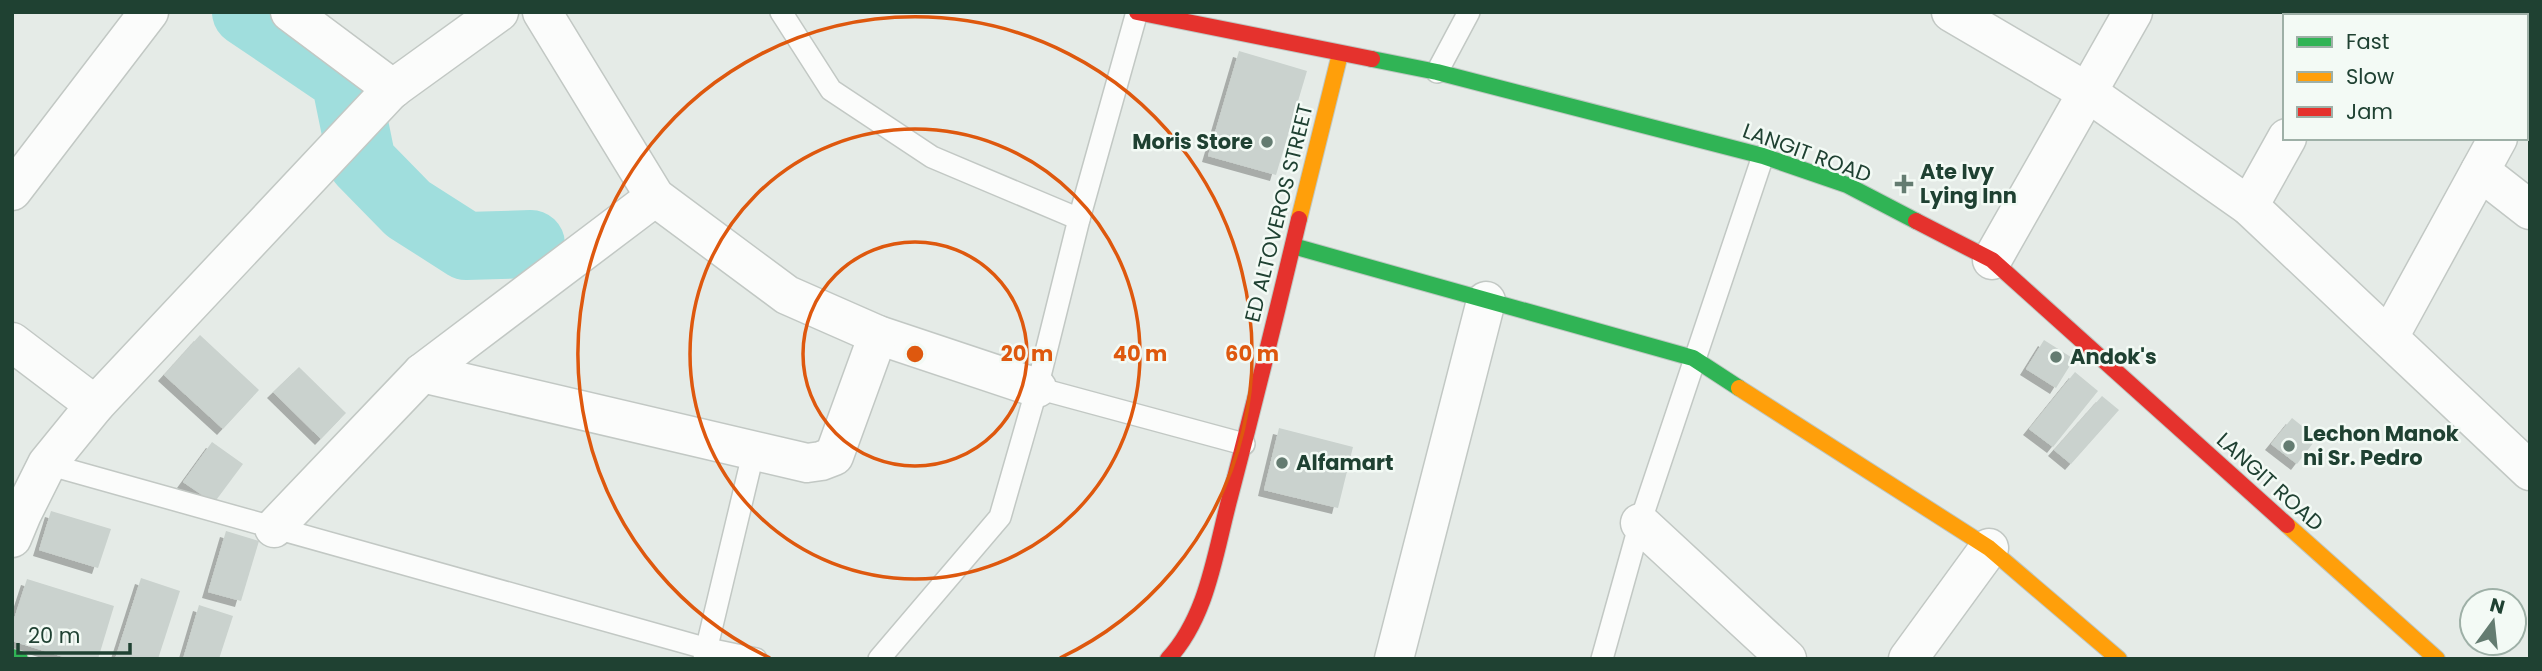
<svg xmlns="http://www.w3.org/2000/svg" width="2542" height="671" font-family="Poppins,sans-serif">
	<style>
		.lines { fill: none; stroke-linecap: round; stroke-linejoin: round }
		.river { stroke: #a0dedd; stroke-width: 68 }
		.building { fill: #cad2ce; filter: url(#shadow) }
		.lane-casing { stroke: #c2c8c4; stroke-width: 24 }
		.street-casing { stroke: #c2c8c4; stroke-width: 41 }
		.fast-casing { stroke: #bec7c2; stroke-width: 18 }
		.slow-casing { stroke: #bec7c2; stroke-width: 18 }
		.jam-casing { stroke: #bec7c2; stroke-width: 18 }
		.lane { stroke: #fbfcfb; stroke-width: 21 }
		.street { stroke: #fbfcfb; stroke-width: 38 }
		.fast { stroke: #30b455; stroke-width: 16 }
		.slow { stroke: #ff9f0a; stroke-width: 16 }
		.jam { stroke: #e5322d; stroke-width: 16 }
		.ring { fill: none; stroke: #de580e; stroke-width: 3.5 }
		.poi-dot { fill: #647c71; stroke: #f3faf5; stroke-width: 2.5 }
		.labels { text-anchor: middle; stroke-width: 5; stroke-linejoin: round; paint-order: stroke }
		.poi-label { font-size: 21px; font-weight: bold; fill: #1f4132; stroke: #f3faf5; text-anchor: start }
		.street-label { font-size: 21px; fill: #1f4132; stroke: #f3faf5 }
		.centre { fill: #de580e; stroke: #f3faf5; stroke-width: 3.5 }
		.ring-label { font-size: 21px; text-anchor: middle; font-weight: bold; fill: #de580e; stroke: #f3faf5; stroke-width: 5; stroke-linejoin: round; paint-order: stroke }
	</style>
	<defs>
		<filter id="shadow"><feDropShadow dx="-6" dy="6" stdDeviation="0" flood-color="#0004"/></filter>
	</defs>
	<rect width="100%" height="100%" fill="#e5ebe7"/>
	<g class="lines">
		<path class="river" d="M246 12 345 79 362 162 408 209 466 246 531 244"/>
	</g>
	<g class="building">
		<path d="M1239 51 1307 71 1276 175 1208 156Z"/>
		<path d="M200 335 259 390 223 429 164 375Z"/>
		<path d="M2044 340 2074 359 2056 388 2026 369Z"/>
		<path d="M299 367 346 413 321 439 273 392Z"/>
		<path d="M2075 372 2098 391 2053 447 2029 429Z"/>
		<path d="M2102 396 2119 410 2071 464 2054 450Z"/>
		<path d="M2292 418 2317 438 2297 464 2271 444Z"/>
		<path d="M1279 428 1353 447 1338 508 1264 490Z"/>
		<path d="M212 442 243 464 214 503 183 482Z"/>
		<path d="M51 511 111 529 98 568 39 550Z"/>
		<path d="M226 531 259 541 241 601 208 592Z"/>
		<path d="M141 578 180 591 158 659H115Z"/>
		<path d="M27 579 114 606 98 659H70L12 641V625Z"/>
		<path d="M199 605 233 616 219 659H183Z"/>
	</g>
	<g class="lines">
		<g class="lane-casing">
			<g id="lane">
				<path d="M781 12 831 90 932 157 1079 219"/>
				<path d="M1437 72 1469 12"/>
				<path d="M1037 388 1244 444"/>
				<path d="M47 464 708 649 756 659"/>
				<path d="M704 659 754 450"/>
				<path d="M879 659 1000 517 1037 388 1079 219 1137 12"/>
				<path d="M1602 659 1640 523 1763 156"/>
			</g>
		</g>
		<g class="street-casing">
			<g id="street">
				<path d="M290 12 393 89"/>
				<path d="M542 12 655 197 787 295 878 335 1037 388"/>
				<path d="M1951 12 2087 92 2249 206 2530 471"/>
				<path d="M2355 16 2357 12"/>
				<path d="M2526 88 2530 82"/>
				<path d="M2480 171 2530 210"/>
				<path d="M12 191 149 12"/>
				<path d="M2249 206 2287 138"/>
				<path d="M1992 260 2133 12"/>
				<path d="M2389 337 2498 138"/>
				<path d="M12 342 95 405"/>
				<path d="M422 373 807 463 821 461 834 456 878 335"/>
				<path d="M1640 523 1787 659"/>
				<path d="M274 528 422 373 655 197"/>
				<path d="M12 538 22 514 47 464 95 405 391 90 499 12"/>
				<path d="M1394 659 1486 301"/>
				<path d="M1908 659 1989 548"/>
			</g>
		</g>
		<g class="fast-casing">
			<g id="fast">
				<path d="M1372 59 1437 72 1763 156 1847 185 1916 221"/>
				<path d="M1293 246 1693 358 1739 388"/>
				<path d="M12 657 20 659"/>
			</g>
		</g>
		<g class="slow-casing">
			<g id="slow">
				<path d="M1299 219 1340 54"/>
				<path d="M1739 388 1989 548 2119 659"/>
				<path d="M2287 525 2437 659"/>
			</g>
		</g>
		<g class="jam-casing">
			<g id="jam">
				<path d="M1137 12 1372 59"/>
				<path d="M1916 221 1992 260 2287 525"/>
				<path d="M1168 659C1208 616 1215 552 1230 497 1254 405 1277 312 1299 219"/>
			</g>
		</g>
		<use href="#lane" class="lane"/>
		<use href="#street" class="street"/>
		<use href="#fast" class="fast"/>
		<use href="#slow" class="slow"/>
		<use href="#jam" class="jam"/>
	</g>
	<g class="ring">
		<circle cx="915" cy="354" r="112"/>
		<circle cx="915" cy="354" r="225"/>
		<path d="M770 658A337 337 0 1 1 1060 658"/>
	</g>
	<g class="poi-dot">
		<circle cx="1267" cy="142" r="7"/>
		<path d="M1900.5 173.5h7v7h7v7h-7v7h-7v-7h-7v-7h7z"/>
		<circle cx="2056" cy="357" r="7"/>
		<circle cx="2289" cy="446" r="7"/>
		<circle cx="1282" cy="463" r="7"/>
	</g>
	<g class="labels">
		<g class="poi-label">
			<text x="1253" y="149" text-anchor="end">Moris Store</text>
			<text x="1920" y="179">Ate Ivy<tspan x="1920" dy="24">Lying Inn</tspan></text>
			<text x="2070" y="364">Andok's</text>
			<text x="2303" y="441">Lechon Manok<tspan x="2303" dy="24">ni Sr. Pedro</tspan></text>
			<text x="1296" y="470">Alfamart</text>
		</g>
		<g class="street-label">
			<text transform="translate(1807 153) rotate(20)" y="7">LANGIT ROAD</text>
			<text transform="translate(1279 213) rotate(-76)" y="7">ED ALTOVEROS STREET</text>
			<text transform="translate(2270 482) rotate(42)" y="7">LANGIT ROAD</text>
		</g>
	</g>
	<circle cx="915" cy="354" r="10" class="centre"/>
	<g class="ring-label">
		<text x="1027" y="361">20 m</text>
		<text x="1140" y="361">40 m</text>
		<text x="1252" y="361">60 m</text>
	</g>
	<rect width="2542" height="671" fill="none" stroke="#1f4132" stroke-width="28"/>
	<rect x="2283" y="14" width="245" height="126" fill="#f3faf5" stroke="#9eb0a7" stroke-width="2"/>
	<rect x="2297" y="37" width="35" height="10" fill="#30b455" stroke="#9eb0a7" stroke-width="2"/>
	<text x="2346" y="49" font-size="21" fill="#1f4132">Fast</text>
	<rect x="2297" y="72" width="35" height="10" fill="#ff9f0a" stroke="#9eb0a7" stroke-width="2"/>
	<text x="2346" y="84" font-size="21" fill="#1f4132">Slow</text>
	<rect x="2297" y="107" width="35" height="10" fill="#e5322d" stroke="#9eb0a7" stroke-width="2"/>
	<text x="2346" y="119" font-size="21" fill="#1f4132">Jam</text>
	<g transform="translate(2493 622) rotate(15)"><circle r="33" fill="#f3faf5" stroke="#9eb0a7" stroke-width="2"/>
	<path d="M0-5L12 26L0 18L-12 26Z" fill="#647c71"/>
	<text y="-10" font-size="19" font-weight="bold" text-anchor="middle" fill="#1f4132">N</text>
	</g>
	<path d="M18 643v10h112v-10" fill="none" stroke="#1f4132" stroke-width="3.5"/>
	<text x="28" y="643" font-size="21" fill="#1f4132" stroke="#f3faf5" stroke-width="5" paint-order="stroke">20 m</text>
</svg>
